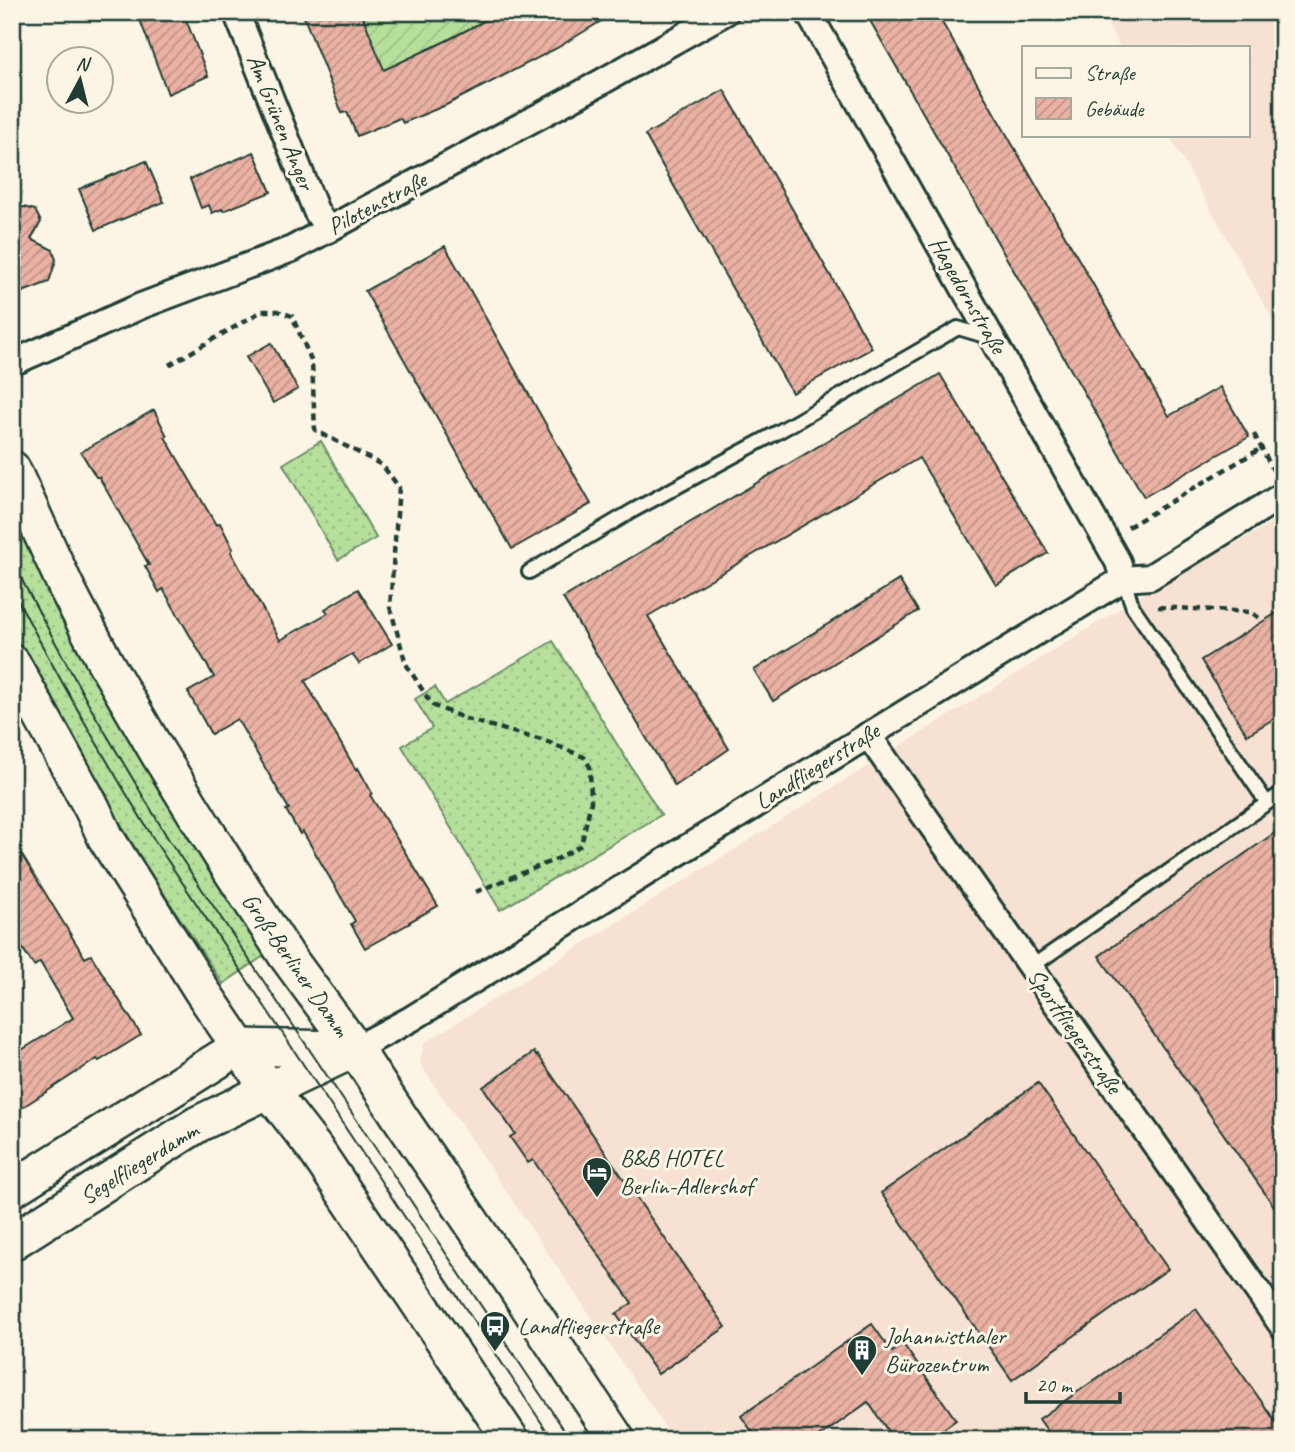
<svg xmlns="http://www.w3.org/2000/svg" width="1295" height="1452" font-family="Caveat,sans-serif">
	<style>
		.built { fill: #f7e1d2 }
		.grass { fill: url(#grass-dots); stroke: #6a8e68; stroke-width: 2 }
		.garden { fill: url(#garden-furrows); stroke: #6a8e68; stroke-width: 2 }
		.building { fill: url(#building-hatch); stroke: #1f3d34; stroke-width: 2 }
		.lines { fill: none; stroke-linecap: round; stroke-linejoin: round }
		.service-casing { stroke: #1f3d34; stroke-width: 18 }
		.minor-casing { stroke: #1f3d34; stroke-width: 30 }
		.secondary-casing { stroke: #1f3d34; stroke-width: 40 }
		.path { stroke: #1f3d34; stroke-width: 4.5; stroke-dasharray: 7 5; stroke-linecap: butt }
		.service { stroke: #fcf5e5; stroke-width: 12 }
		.minor { stroke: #fcf5e5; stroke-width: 24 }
		.secondary { stroke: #fcf5e5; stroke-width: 35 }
		.tram { stroke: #1f3d34; stroke-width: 2 }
		.labels { text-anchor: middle; stroke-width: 6; stroke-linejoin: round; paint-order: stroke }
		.street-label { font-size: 24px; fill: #1f3d34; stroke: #fcf5e5 }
		.poi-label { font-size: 24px; fill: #1f3d34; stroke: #fcf5e5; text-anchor: start }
	</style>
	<defs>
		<pattern id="grass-dots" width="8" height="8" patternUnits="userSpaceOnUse" patternTransform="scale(1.75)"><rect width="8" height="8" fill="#b6df9c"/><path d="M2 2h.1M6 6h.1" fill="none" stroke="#9cc087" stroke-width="1.8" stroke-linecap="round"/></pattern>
		<pattern id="garden-furrows" width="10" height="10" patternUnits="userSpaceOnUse" patternTransform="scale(1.75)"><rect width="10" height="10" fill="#b6df9c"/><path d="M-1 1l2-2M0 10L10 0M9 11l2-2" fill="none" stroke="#9cc087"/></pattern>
		<pattern id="building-hatch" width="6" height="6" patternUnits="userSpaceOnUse" patternTransform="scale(1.75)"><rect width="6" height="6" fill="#ebb2a4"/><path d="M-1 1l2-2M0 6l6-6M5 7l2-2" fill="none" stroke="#be9286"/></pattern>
	</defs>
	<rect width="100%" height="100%" fill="#fcf5e5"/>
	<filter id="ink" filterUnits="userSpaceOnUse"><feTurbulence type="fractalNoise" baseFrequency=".0143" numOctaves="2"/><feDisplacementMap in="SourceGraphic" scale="14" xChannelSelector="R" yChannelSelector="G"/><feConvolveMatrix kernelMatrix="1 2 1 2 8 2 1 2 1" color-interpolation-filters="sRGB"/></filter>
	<g filter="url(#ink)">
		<g class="built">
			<path d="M1100 12H1283V338L1169 135H1248V47H1120Z"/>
			<path d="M1283 517V1440H674L420 1064 424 1043 1147 592Z"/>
		</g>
		<g class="grass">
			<path d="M321 441 376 538 338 560 283 464Z"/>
			<path d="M12 504 268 953 223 984 145 865 68 735 12 631Z"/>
			<path d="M553 641 661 815 500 910 402 746 432 728 415 699 435 687 445 704Z"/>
		</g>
		<path class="garden" d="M361 12H501L446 41 376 74 375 47Z"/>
		<g class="building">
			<path d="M137 12H183L208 76 168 94Z"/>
			<path d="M302 12H361L384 70 446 41 501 12H616L557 48 446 105 403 123 400 118 357 136 347 112 342 113Z"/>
			<path d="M865 12H936L1169 416 1220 387 1249 437 1144 497Z"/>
			<path d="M724 90 872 348 792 393 645 135Z"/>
			<path d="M254 152 271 192 223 211 222 209 212 213 209 205 201 208 190 179Z"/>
			<path d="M146 161 164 202 96 230 79 189Z"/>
			<path d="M12 204 35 210 41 222 31 239 53 250 56 260 49 282 12 296Z"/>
			<path d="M445 246 591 504 512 549 365 291Z"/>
			<path d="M271 343 298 389 273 403 246 357Z"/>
			<path d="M940 374 1048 553 996 585 919 458 648 616 729 749 675 786 563 598Z"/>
			<path d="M154 410 167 436 165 437 216 525 220 523 233 549 231 552 280 640 328 613 325 609 358 589 392 644 359 664 352 654 305 681 356 770 358 768 372 793 370 795 438 906 409 922 410 923 365 948 351 924 355 921 303 832 300 834 286 810 289 809 237 719 211 734 188 692 214 677 163 589 159 592 145 566 149 565 99 477H96L81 452Z"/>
			<path d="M899 580 918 611 773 701 754 670Z"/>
			<path d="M1283 609V713L1247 735 1201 660Z"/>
			<path d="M1283 827V1219L1099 956Z"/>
			<path d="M12 839 85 958 91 955 141 1035 99 1061 97 1059 12 1114V1056L73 1018 40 962 34 966 12 932Z"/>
			<path d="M534 1052 536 1056 538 1055 726 1327 658 1374 616 1314 632 1303 533 1160 528 1163 510 1137 515 1134 483 1087Z"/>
			<path d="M1038 1083 1168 1269 1012 1380 881 1193Z"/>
			<path d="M1196 1309 1283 1432V1440H1054L1039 1419Z"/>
			<path d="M872 1324 892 1352 903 1344 956 1420 928 1440H894L868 1402 815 1440H758L741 1416Z"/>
		</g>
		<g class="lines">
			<g class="service-casing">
				<g id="service">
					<path d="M529 572 634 510 778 432 958 328 988 337"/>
					<path d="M1123 579 1133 607 1267 803"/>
					<path d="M1031 967 1283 792"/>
				</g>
			</g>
			<g class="minor-casing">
				<g id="minor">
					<path d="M236 12 316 211 328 230"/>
					<path d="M808 12 1118 562 1123 579"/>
					<path d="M12 363 141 306 292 249 580 94 726 12"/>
					<path d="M868 735 1283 1327"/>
					<path d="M355 1049 411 1019 807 773 1123 579 1150 577 1283 495"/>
				</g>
			</g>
			<g class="secondary-casing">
				<g id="secondary">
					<path d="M12 469 66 587 105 662 158 753 221 855 286 955 355 1049 401 1119 513 1283 617 1440"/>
					<path d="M12 663 92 808 106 838 202 991 269 1090 315 1149 511 1440"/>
					<path d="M239 1047 348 1049"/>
					<path d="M12 1189 239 1047"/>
					<path d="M12 1242 198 1124 355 1049"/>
				</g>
			</g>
			<g class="path">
				<path d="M169 365 262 311H278L292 316 312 362 315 430 382 465 399 487 390 607 406 664 432 705 466 719 545 741 584 757 590 767 591 802 581 845 559 858 473 893"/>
				<path d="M1254 434 1273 470"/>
				<path d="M1128 527 1260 449"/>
				<path d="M1158 607 1251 612 1263 621"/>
			</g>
			<use href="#service" class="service"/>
			<use href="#minor" class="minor"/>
			<use href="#secondary" class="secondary"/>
			<g class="tram">
				<path d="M12 558 24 584 89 705 169 840 571 1440"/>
				<path d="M12 589C58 677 106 762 158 846L553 1440"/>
			</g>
		</g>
	</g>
	<defs>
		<g id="hotel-pin" transform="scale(1.575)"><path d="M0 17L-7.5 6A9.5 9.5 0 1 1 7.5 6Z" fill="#1f3d34" stroke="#fcf5e5"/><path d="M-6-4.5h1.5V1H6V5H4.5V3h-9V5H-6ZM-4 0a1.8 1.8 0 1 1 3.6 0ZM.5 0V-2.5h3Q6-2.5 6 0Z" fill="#fff"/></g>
		<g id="bus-pin" transform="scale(1.575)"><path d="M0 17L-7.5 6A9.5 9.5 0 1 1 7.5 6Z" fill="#1f3d34" stroke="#fcf5e5"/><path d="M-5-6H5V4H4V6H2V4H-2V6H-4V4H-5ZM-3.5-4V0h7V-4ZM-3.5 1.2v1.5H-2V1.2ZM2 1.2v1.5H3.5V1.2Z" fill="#fff"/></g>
		<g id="building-pin" transform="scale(1.575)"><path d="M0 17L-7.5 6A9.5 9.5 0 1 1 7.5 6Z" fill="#1f3d34" stroke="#fcf5e5"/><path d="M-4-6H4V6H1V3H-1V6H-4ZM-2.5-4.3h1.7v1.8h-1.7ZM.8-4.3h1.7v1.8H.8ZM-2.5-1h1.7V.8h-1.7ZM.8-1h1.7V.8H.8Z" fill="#fff"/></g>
	</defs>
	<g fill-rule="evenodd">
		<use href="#hotel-pin" x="597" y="1172"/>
		<use href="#bus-pin" x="495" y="1326"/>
		<use href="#building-pin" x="862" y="1350"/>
	</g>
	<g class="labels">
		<g class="street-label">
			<text transform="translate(281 122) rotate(68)" y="8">Am Grünen Anger</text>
			<text transform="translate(377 203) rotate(-28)" y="8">Pilotenstraße</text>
			<text transform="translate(968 295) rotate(60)" y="8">Hagedornstraße</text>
			<text transform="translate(817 766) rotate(-32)" y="8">Landfliegerstraße</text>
			<text transform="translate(296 965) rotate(55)" y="8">Groß-Berliner Damm</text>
			<text transform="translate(1075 1031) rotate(55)" y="8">Sportfliegerstraße</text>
			<text transform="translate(139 1163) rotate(-32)" y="8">Segelfliegerdamm</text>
		</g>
		<g class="poi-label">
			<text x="620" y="1166">B&amp;B HOTEL<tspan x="620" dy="28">Berlin-Adlershof</tspan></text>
			<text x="518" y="1334">Landfliegerstraße</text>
			<text x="885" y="1344">Johannisthaler<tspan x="885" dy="28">Bürozentrum</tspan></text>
		</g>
	</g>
	<rect width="1295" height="1452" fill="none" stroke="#fcf5e5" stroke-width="42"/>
	<rect x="21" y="21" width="1253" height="1410" fill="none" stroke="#1f3d34" stroke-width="2.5" filter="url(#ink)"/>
	<rect x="1022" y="46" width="228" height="91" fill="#fcf5e5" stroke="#a4ab9e" stroke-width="2"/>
	<rect x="1036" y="68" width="35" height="10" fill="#fcf5e5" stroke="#a4ab9e" stroke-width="2"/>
	<text x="1085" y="80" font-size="21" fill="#1f3d34">Straße</text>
	<rect x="1036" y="98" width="35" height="21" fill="url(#building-hatch)" stroke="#a4ab9e" stroke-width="2"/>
	<text x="1085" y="116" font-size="21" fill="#1f3d34">Gebäude</text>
	<g transform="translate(80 80) rotate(7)"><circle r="33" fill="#fcf5e5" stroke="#a4ab9e" stroke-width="2"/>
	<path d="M0-5L12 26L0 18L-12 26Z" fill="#1f3d34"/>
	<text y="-10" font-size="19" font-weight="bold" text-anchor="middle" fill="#1f3d34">N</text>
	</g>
	<path d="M1026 1392v10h94v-10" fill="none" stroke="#1f3d34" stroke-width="3.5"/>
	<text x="1036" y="1392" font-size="21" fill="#1f3d34" stroke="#fcf5e5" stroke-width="5" paint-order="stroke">20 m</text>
</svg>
